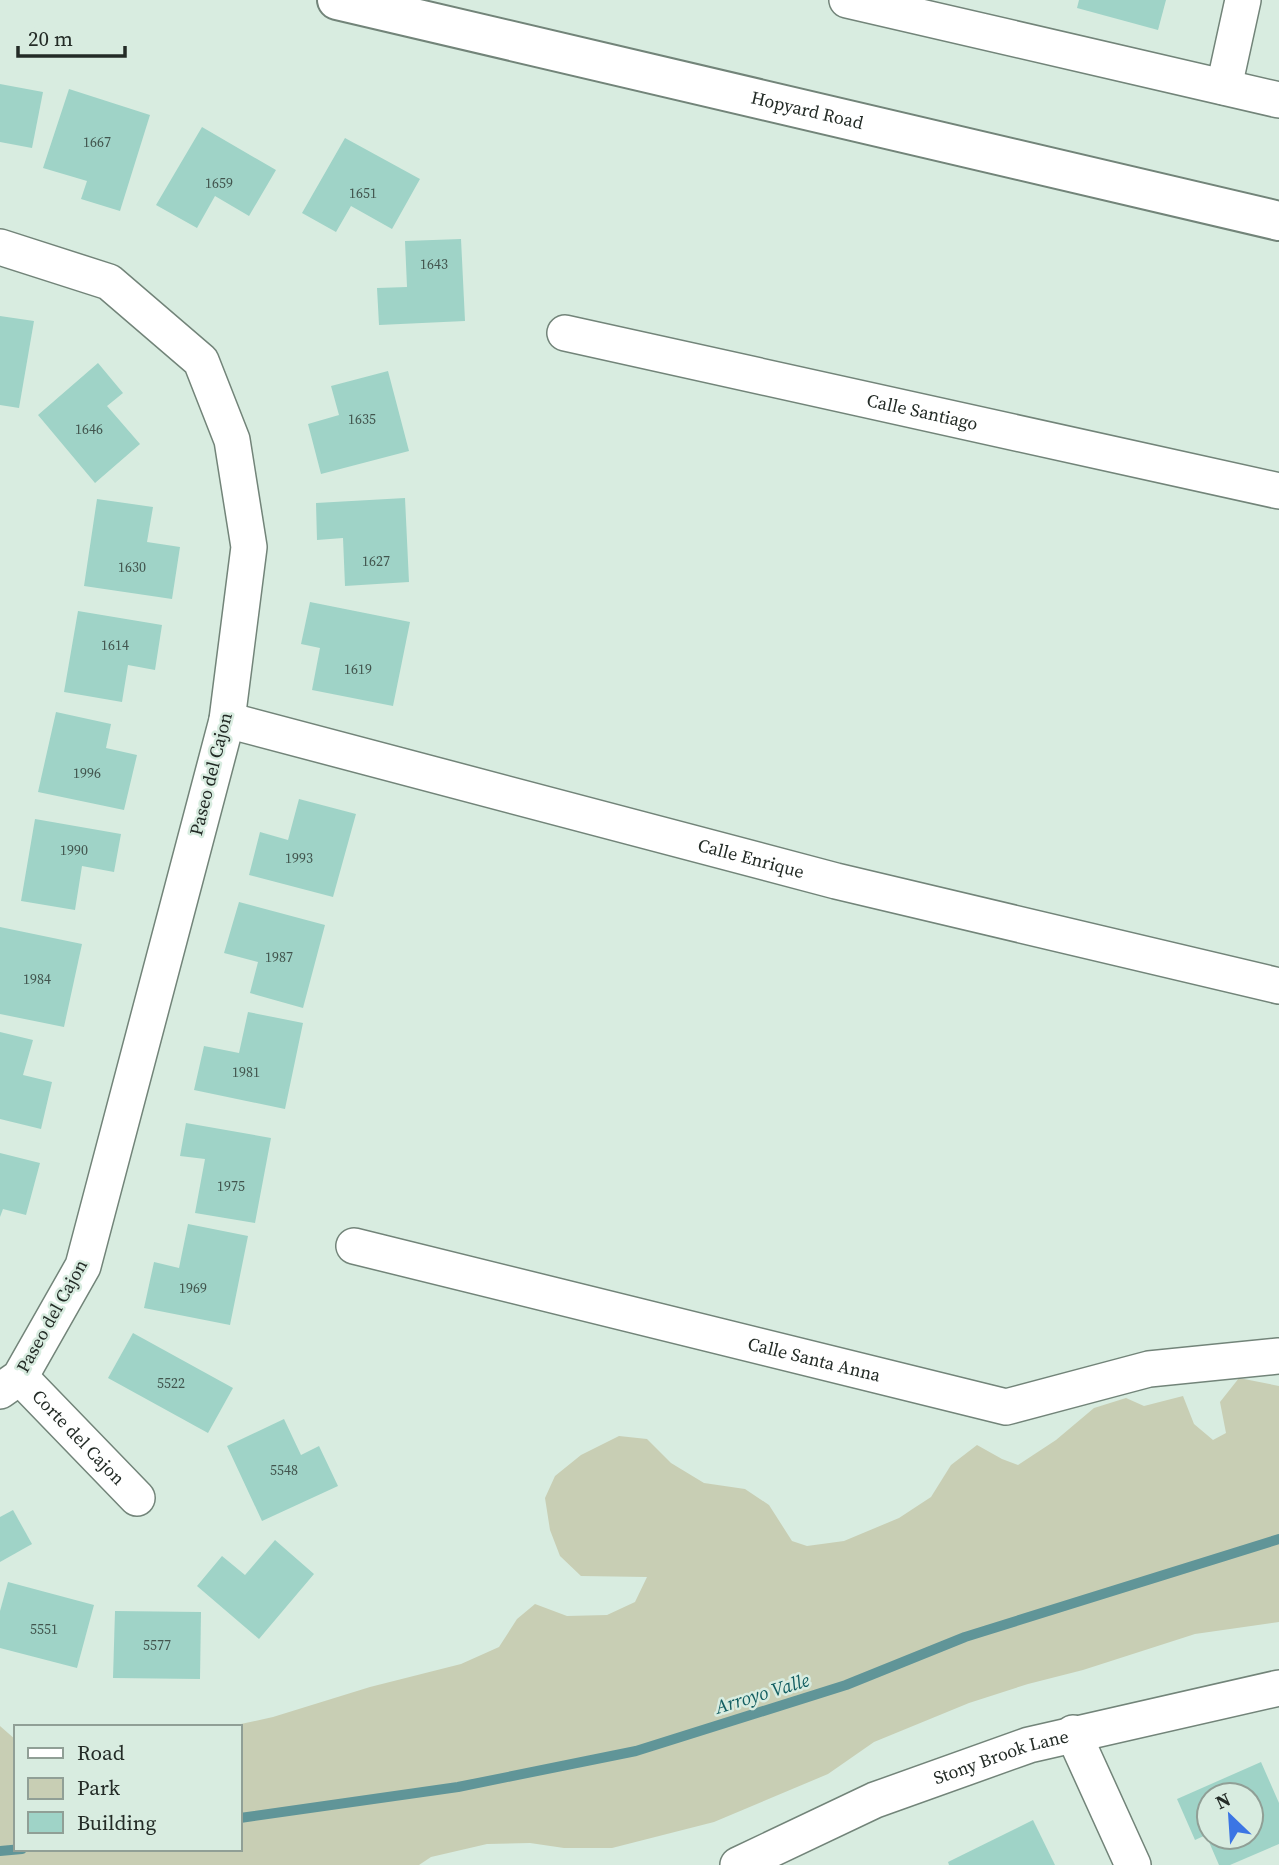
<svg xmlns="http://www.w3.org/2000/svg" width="1279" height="1865" font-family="'Source Serif 4',serif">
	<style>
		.green { fill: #c8ceb4 }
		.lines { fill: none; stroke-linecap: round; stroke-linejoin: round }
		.stream { stroke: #609598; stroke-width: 10 }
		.building { fill: #9fd3c7; fill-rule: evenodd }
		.minor-casing { stroke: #728479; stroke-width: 38 }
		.secondary-casing { stroke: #728479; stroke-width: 42 }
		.minor { stroke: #fff; stroke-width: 35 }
		.secondary { stroke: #fff; stroke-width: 38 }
		.labels { text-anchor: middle; stroke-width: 5; stroke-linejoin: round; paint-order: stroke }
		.number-label { font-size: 14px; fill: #42554e }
		.street-label { font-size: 18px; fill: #232b26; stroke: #d8ece0 }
		.water-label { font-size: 19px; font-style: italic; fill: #125e61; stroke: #d8ece0 }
	</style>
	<rect width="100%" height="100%" fill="#d8ece0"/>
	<path class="green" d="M1239 1378 1279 1386V1622L1195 1634 1083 1670 1028 1684 969 1703 874 1742 828 1774 714 1822 612 1848H564L530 1843 487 1844 431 1857 419 1865H0V1726L16 1740V1849H240V1727H227L273 1717 370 1687 461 1664 499 1647 517 1619 535 1604 567 1616 607 1615 635 1602 647 1577 581 1576 560 1556 550 1530 545 1498 555 1476 581 1455 619 1436 647 1439 671 1463 704 1483 745 1489 769 1505 792 1541 807 1546 844 1541 899 1518 931 1497 951 1465 977 1445 1002 1459 1018 1465 1056 1440 1094 1408 1126 1398 1144 1406 1183 1396 1194 1424 1213 1440 1226 1433 1220 1402Z"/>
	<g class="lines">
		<g class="stream">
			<path d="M240 1818 458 1787 636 1751 846 1685 965 1637 1279 1539"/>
			<path d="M0 1851 22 1849"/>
		</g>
	</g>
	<g class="building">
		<path d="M1079 0H1166L1158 30 1077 8Z"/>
		<path d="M0 84 43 92 32 148 0 142Z"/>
		<path d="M69 89 150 115 120 211 81 199 87 181 43 168Z"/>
		<path d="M202 127 276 170 249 216 215 196 197 228 156 205Z"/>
		<path d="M345 138 420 179 392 229 351 206 336 232 302 213Z"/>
		<path d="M461 239 465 321 379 325 377 288 407 287 405 241Z"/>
		<path d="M0 316 34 321 19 408 0 405Z"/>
		<path d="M98 363 123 393 107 406 140 444 95 483 38 415Z"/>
		<path d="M388 371 409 451 321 474 308 424 339 415 331 386Z"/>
		<path d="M405 498 409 582 345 586 343 538 317 540 316 503Z"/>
		<path d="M97 499 153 507 147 542 180 547 172 599 84 586Z"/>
		<path d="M310 602 410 622 393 706 312 690 320 648 301 644Z"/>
		<path d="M78 611 162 625 155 670 128 665 122 702 64 692Z"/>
		<path d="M56 712 111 724 106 748 137 755 124 810 38 792Z"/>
		<path d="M299 799 356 814 333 897 249 875 260 832 288 840Z"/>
		<path d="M35 819 121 834 114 872 82 866 75 910 21 901Z"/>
		<path d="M239 902 325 925 303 1008 250 993 258 962 224 953Z"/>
		<path d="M0 927 82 944 64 1027 0 1014Z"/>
		<path d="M248 1012 303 1023 285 1109 194 1090 204 1046 239 1053Z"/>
		<path d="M0 1032 33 1040 23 1075 52 1082 41 1129 0 1119Z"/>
		<path d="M186 1123 271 1138 255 1223 195 1213 205 1159 180 1156Z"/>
		<path d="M0 1153 40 1163 26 1215 3 1209 0 1217Z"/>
		<path d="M188 1224 248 1236 230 1325 144 1308 154 1262 179 1268Z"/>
		<path d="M133 1333 233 1388 208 1433 108 1378Z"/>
		<path d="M284 1419 301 1455 319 1446 338 1486 262 1521 227 1446Z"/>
		<path d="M13 1510 32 1544 0 1562V1517Z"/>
		<path d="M275 1540 314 1574 259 1639 197 1586 222 1556 245 1575Z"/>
		<path d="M8 1582 94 1605 77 1668 0 1648V1611Z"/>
		<path d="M115 1611 201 1612 200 1679 113 1678Z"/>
		<path d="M1261 1762 1279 1803V1844L1230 1865H1219L1206 1835 1195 1840 1177 1799ZM1209 1795H1251V1837H1209Z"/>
		<path d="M1033 1820 1055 1865H949L948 1862Z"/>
	</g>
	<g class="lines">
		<g class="minor-casing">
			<g id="minor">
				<path d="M847 0 1279 100"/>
				<path d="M1224 87 1243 0"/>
				<path d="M0 247 109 282 201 361 232 440 249 547 227 720 83 1266 20 1377 0 1391"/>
				<path id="s1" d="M565 333 1279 491"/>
				<path id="s2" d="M227 720 836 881 1279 986"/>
				<path id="s3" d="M354 1246 1006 1407 1149 1369 1279 1356"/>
				<path id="s4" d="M20 1377 137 1498"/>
				<path d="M1073 1733 1133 1865"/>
				<path id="s5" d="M738 1865 875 1800 1029 1745 1279 1688"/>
			</g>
		</g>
		<g class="secondary-casing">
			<g id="secondary">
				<path id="s6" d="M337 0 1279 221"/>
			</g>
		</g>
		<use href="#minor" class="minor"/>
		<use href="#secondary" class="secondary"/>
	</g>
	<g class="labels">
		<g class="number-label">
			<text x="97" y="147">1667</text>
			<text x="219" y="188">1659</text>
			<text x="363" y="198">1651</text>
			<text x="434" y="269">1643</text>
			<text x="362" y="424">1635</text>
			<text x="89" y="434">1646</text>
			<text x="376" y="566">1627</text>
			<text x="132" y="572">1630</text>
			<text x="115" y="650">1614</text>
			<text x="358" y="674">1619</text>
			<text x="87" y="778">1996</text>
			<text x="74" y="855">1990</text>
			<text x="299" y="863">1993</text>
			<text x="279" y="962">1987</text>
			<text x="37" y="984">1984</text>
			<text x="246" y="1077">1981</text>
			<text x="231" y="1191">1975</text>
			<text x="193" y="1293">1969</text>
			<text x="171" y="1388">5522</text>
			<text x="284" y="1475">5548</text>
			<text x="44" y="1634">5551</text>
			<text x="157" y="1650">5577</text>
		</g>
		<g class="street-label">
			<text dy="6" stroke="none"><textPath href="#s6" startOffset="483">Hopyard Road</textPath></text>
			<text dy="6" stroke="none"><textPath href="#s1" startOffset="366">Calle Santiago</textPath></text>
			<text transform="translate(211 774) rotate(-76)" y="6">Paseo del Cajon</text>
			<text dy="6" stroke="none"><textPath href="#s2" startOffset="542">Calle Enrique</textPath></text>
			<text transform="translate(52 1316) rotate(-61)" y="6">Paseo del Cajon</text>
			<text dy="6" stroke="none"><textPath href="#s3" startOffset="474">Calle Santa Anna</textPath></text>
			<text dy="6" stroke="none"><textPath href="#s4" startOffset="84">Corte del Cajon</textPath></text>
			<text dy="6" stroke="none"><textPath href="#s5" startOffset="285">Stony Brook Lane</textPath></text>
		</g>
		<g class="water-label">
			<text transform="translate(762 1693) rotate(-17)" y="7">Arroyo Valle</text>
		</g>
	</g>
	<rect x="14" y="1725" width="228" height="126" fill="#d8ece0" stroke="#909f96" stroke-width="2"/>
	<rect x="28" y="1748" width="35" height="10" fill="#ffffff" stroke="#909f96" stroke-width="2"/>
	<text x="77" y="1760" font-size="21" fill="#232b26">Road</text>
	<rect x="28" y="1778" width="35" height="21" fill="#c8ceb4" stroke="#909f96" stroke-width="2"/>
	<text x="77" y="1795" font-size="21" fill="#232b26">Park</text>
	<rect x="28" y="1812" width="35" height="21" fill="#9fd3c7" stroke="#909f96" stroke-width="2"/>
	<text x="77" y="1830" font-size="21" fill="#232b26">Building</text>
	<g transform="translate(1230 1816) rotate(335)"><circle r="33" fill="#d8ece0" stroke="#909f96" stroke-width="2"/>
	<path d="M0-5L12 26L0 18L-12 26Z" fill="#3b75e4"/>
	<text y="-10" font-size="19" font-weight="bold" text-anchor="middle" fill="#232b26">N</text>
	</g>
	<path d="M18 46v10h107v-10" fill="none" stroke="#232b26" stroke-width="3.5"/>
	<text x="28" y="46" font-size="21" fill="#232b26" stroke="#d8ece0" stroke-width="5" paint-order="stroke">20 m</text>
</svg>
